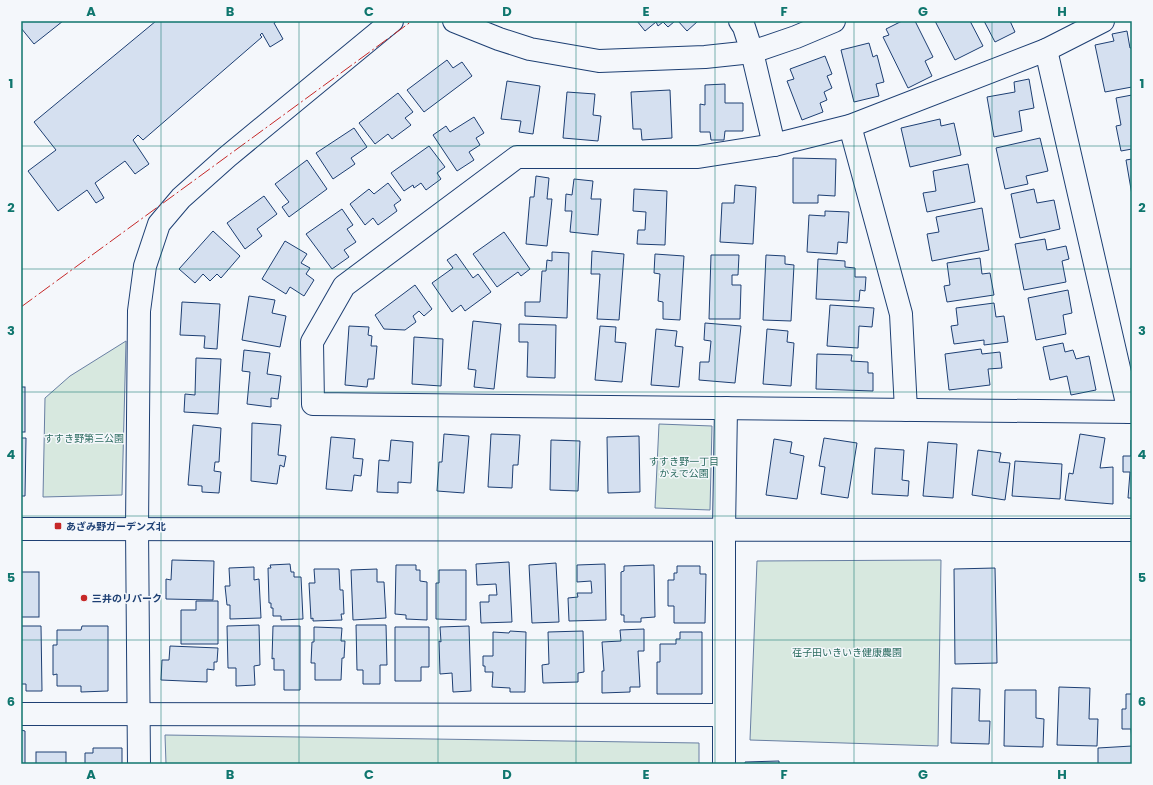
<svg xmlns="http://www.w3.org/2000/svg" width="1153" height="785" font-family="Poppins,'Noto Sans JP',sans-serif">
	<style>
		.green { fill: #d7e8df; stroke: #687fa3 }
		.building { fill: #d5e0f0; stroke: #1d3f73 }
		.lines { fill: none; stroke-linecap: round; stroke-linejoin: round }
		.minor-casing { stroke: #1d3f73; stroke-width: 24 }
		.tertiary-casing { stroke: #1d3f73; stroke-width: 24 }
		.minor { stroke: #f4f7fb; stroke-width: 22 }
		.tertiary { stroke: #f4f7fb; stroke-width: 22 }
		.power { stroke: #c62828; stroke-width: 1; stroke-dasharray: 14 3 2 3; stroke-linecap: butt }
		.grid { fill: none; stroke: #0f766e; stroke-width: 1; stroke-opacity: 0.55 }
		.poi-dot { fill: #c62828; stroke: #f4f7fb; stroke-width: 1.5 }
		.labels { text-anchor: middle; stroke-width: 3; stroke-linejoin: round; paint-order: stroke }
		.park-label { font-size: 10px; fill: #2c6c60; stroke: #f4f7fb }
		.poi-label { font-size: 10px; font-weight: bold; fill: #1d3f73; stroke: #f4f7fb; text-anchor: start }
		.neatline { fill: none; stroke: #0f766e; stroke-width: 1.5 }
		.grid-label { font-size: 13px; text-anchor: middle; font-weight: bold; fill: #0f766e }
	</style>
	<rect width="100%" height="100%" fill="#f4f7fb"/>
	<g class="green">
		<path d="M126 341 122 495 43 497 45 398 70 376Z"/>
		<path d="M659 424 712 426 710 510 655 508Z"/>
		<path d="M941 560 938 746 750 740 757 561Z"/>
		<path d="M165 735 699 743V764H166Z"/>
	</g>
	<g class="building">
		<path d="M21 21H63L34 44 21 28Z"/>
		<path d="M156 21H277L274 23 283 39 270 47 262 33 260 35 262 37 143 140 138 135 133 140 149 164 135 174 125 161 95 183 104 198 96 203 87 190 58 211 28 171 56 150 34 122Z"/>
		<path d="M637 21H675L668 27 663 22 658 26 656 22 645 31Z"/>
		<path d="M678 21H698L687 31Z"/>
		<path d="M902 21H915L933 57 925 61 932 76 908 88 883 37 889 35 886 29Z"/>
		<path d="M935 21H970L983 46 955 60Z"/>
		<path d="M984 21H1010L1015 32 995 42Z"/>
		<path d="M1127 31 1130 48H1132V87L1105 92 1095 45 1114 41 1112 34Z"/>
		<path d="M869 43 873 57 877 55 884 82 876 84 879 96 854 102 841 50Z"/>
		<path d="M825 56 832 74 827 76 832 88 824 92 827 100 820 103 823 112 802 120 787 81 794 79 790 69Z"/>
		<path d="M447 60 453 68 462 62 472 76 424 112 407 90Z"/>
		<path d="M1029 79 1034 108 1019 111 1022 131 994 137 987 97 1015 92 1014 82Z"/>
		<path d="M507 81 540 86 533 134 519 132 521 121 501 119Z"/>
		<path d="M725 84V103H743V131H725L724 140H711L710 132H700V104L705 105V85Z"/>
		<path d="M670 90 672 138 642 140 641 129H633L631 92Z"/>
		<path d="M567 92 595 94 593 115 601 116 598 141 563 138Z"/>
		<path d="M398 93 413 112 405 118 411 125 392 139 388 134 375 144 359 123Z"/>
		<path d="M1132 95V149L1121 151 1116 126 1121 125 1116 98Z"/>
		<path d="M474 117 484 133 476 138 480 145 469 152 474 160 457 171 433 135 446 126 450 132Z"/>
		<path d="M940 119 941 126 954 123 961 155 910 167 901 128Z"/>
		<path d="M354 128 367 147 351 158 355 164 333 179 316 153Z"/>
		<path d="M1040 138 1048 171 1026 176 1028 184 1005 189 996 148Z"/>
		<path d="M429 146 445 167 437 173 441 179 426 190 421 183 414 188 413 185 404 191 391 173Z"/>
		<path d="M793 158 836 159 835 196 818 195V203H793Z"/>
		<path d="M1132 159V195L1126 160Z"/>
		<path d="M307 160 327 189 289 217 282 207 289 202 275 184Z"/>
		<path d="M968 164 975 202 927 212 923 193 936 191 933 171Z"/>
		<path d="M536 176 549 178 547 199H552L547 246 526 244 530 197H534Z"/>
		<path d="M574 179 593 181 591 199H601L598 235 570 232 572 211H565L566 194 572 195Z"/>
		<path d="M388 183 401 200 394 205 397 211 378 225 373 218 365 225 350 204 369 189 374 194Z"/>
		<path d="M735 185 756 187 753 244 720 242 722 203H734Z"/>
		<path d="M634 189 667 191 665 245 637 244 638 230H645L646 212 633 211Z"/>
		<path d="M1034 189 1037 203 1054 200 1060 229 1020 238 1011 194Z"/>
		<path d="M264 196 277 214 257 229 262 236 245 249 227 223Z"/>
		<path d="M982 208 989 250 932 261 927 234 939 232 936 217Z"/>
		<path d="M342 209 353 225 347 229 356 242 344 250 349 257 332 269 306 234Z"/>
		<path d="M825 211 849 212 847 243 838 242 837 254 807 252 809 215 825 216Z"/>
		<path d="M213 231 240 256 221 278 217 274 210 281 203 274 195 283 179 269Z"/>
		<path d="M504 232 530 269 521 276 518 272 497 287 473 254Z"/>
		<path d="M1045 239 1047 250 1066 246 1069 259 1062 261 1066 282 1024 290 1015 244Z"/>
		<path d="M285 241 307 254 301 263 310 268 306 274 314 280 304 296 290 287 286 294 262 279Z"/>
		<path d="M592 251 624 254 619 320 597 319 600 274H591Z"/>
		<path d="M552 252 569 253 567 318 525 316V302H540L542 271H546L547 260 552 261Z"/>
		<path d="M456 254 473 278 478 274 491 292 465 311 461 305 452 312 432 283 453 268 447 260Z"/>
		<path d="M655 254 684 256 680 320 663 319V302L658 301 660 274 654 273Z"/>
		<path d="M711 255H739L738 275H732V285H741L740 319H709Z"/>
		<path d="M766 255 785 256V264L794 265 791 321 763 320Z"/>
		<path d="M980 258 982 274 990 273 994 295 947 302 944 286 950 285 947 263Z"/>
		<path d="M818 259 845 261V267L855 268V277H866L865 291 860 290 859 301 816 299Z"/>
		<path d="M415 285 432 309 424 316 419 311 413 316 416 322 405 330 384 329 375 315Z"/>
		<path d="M1068 290 1072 313 1063 315 1066 334 1036 340 1028 298Z"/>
		<path d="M249 296 275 300 272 313 286 316 280 347 242 340Z"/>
		<path d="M182 302 220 304 217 349 204 348 205 336 180 335Z"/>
		<path d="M994 303 996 317 1004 316 1008 342 984 345V340L954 344 951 326 958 325 956 308Z"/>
		<path d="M830 305 874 308 872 327 859 326 858 348 827 346Z"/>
		<path d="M473 321 501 324 494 389 474 387 476 370 468 369Z"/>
		<path d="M705 323 741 326 735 383 699 380 700 362H709L711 341 704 340Z"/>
		<path d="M519 324 556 325 555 378 527 377 528 342H519Z"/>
		<path d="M349 326 369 327 368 335 372 336 371 346H377L374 379H368L367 387 345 385Z"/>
		<path d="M600 326 616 327 615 342 626 343 622 382 595 380Z"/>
		<path d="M656 329 677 331 675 346 683 347 679 387 651 385Z"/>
		<path d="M767 329 788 331 787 342 794 343 791 386 763 384Z"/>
		<path d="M414 337 443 339 441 386 412 384Z"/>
		<path d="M1063 343 1065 352 1073 350 1076 359 1089 356 1096 390 1071 395 1067 376 1050 380 1043 347Z"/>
		<path d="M981 349 982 354 1000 352 1002 368 988 369 990 385 949 390 945 354Z"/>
		<path d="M244 350 270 353 267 374 281 376 278 399 271 398V407L247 404 250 372 242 371Z"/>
		<path d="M817 354 852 355 851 361 868 362V373H873V391L816 389Z"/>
		<path d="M196 358 221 359 218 414 184 412 185 394 195 395Z"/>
		<rect x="21" y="387" width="4" height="45"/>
		<path d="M252 423 281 425 278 455 286 456 284 467 280 465 277 484 251 481Z"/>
		<path d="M193 425 221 428 219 462H215L214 471 221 472 219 493 202 492V486L188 485Z"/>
		<path d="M444 434 469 436 464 493 437 491 439 462H442Z"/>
		<path d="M491 434 520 435 518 465H513L512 488 488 487Z"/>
		<path d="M1080 434 1105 438 1100 468 1113 467V504L1065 500 1069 473 1073 474Z"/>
		<path d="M639 436 640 492 608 493 607 437Z"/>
		<path d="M331 437 355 439 353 458 363 459 361 476 354 475 352 491 326 489Z"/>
		<path d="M21 438H26L25 496H21Z"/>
		<path d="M824 438 857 443 848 498 821 494 825 467 819 466Z"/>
		<path d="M774 439 792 442 790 453 804 456 797 499 766 495Z"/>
		<path d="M391 440 413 442 411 483 398 482V493L377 492 379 460 389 461Z"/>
		<path d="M551 440 580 441 578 491 550 490Z"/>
		<path d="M1131 440H1132V498H1128L1130 472H1123V456H1131Z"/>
		<path d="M928 442 957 444 953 498 923 496Z"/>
		<path d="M875 448 904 450 902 480 909 481 908 496 872 494Z"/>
		<path d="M978 450 1001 453 999 462 1010 463 1005 500 972 495Z"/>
		<path d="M1015 461 1062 464 1060 499 1012 496Z"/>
		<path d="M172 560 214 561 213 600 166 599V579L171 580Z"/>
		<path d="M509 562 512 622 481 623 480 602H489V595H497L496 584 477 585 476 564Z"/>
		<path d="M556 563 559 622 532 623 529 565Z"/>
		<path d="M290 564 291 572H294V577H301L303 619 281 620V616H273V608H271V603H269L268 568H271L270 565Z"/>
		<path d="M605 564 606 620 569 621 568 598 578 597 577 593H592L591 581 577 582V565Z"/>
		<path d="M396 565H416V570H420V581L427 582V620L406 619V615L395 614Z"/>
		<path d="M654 565 655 617 641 618V622H624V615H621V572L624 571V566Z"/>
		<path d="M677 566H700V574H706L705 623H674V606H668V580H674V573H677Z"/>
		<path d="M254 567V580L259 579 261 618 230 619V605H227L225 586H230L229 568Z"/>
		<path d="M995 568 997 663 955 664 954 569Z"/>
		<path d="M314 569H339L340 590H343L344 614H341L342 620 313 621V618L311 619 309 583H315Z"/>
		<path d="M377 569V582H384L386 618 353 620 351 570Z"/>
		<path d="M439 570H466V620L436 619V583H439Z"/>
		<rect x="21" y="572" width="18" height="45"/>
		<path d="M196 601H218V644H181V610H196Z"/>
		<path d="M259 625 260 665 254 666 255 685 236 686V668H228L227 626Z"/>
		<path d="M356 625H386L387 665H380V684H363V670H357Z"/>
		<path d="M21 626H41L42 691H26V684H21Z"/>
		<path d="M82 626H108V691L81 692V686H57V674L53 675V645H57V630H81Z"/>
		<path d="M273 626H300V690H284V670H274V658L272 659Z"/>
		<path d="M469 626 471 691 453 692 452 673 440 674 439 641 441 642 440 627Z"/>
		<path d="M314 627 342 628 341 641H345L344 658H342L341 680H315V663H311L312 642H314Z"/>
		<path d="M395 627H429V667H421V681H395Z"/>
		<path d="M644 629V651H638L640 687H630V692L602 693V671H604L602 642 621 641 620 630Z"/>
		<path d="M510 631 526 632 525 692H510V688L492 687 493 672H485V666H483V656H493V632L509 633Z"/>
		<path d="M583 631 584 672 578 673V682L543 683 542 665 549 664 548 632Z"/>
		<path d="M680 632H702V694H657V662H660V644H676V639H680Z"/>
		<path d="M170 646 218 648 217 662H214V670L207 669V682L161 680 162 660H169Z"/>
		<path d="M1059 687 1090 688 1089 719H1098L1097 746 1057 745Z"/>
		<path d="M952 688 980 689 979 721H990L989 744 951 743Z"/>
		<path d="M1005 690H1036V718L1044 719 1043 747 1004 746Z"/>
		<path d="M1126 694H1132V741L1131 729H1122V709H1126Z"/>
		<path d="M21 730 25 731V764H21Z"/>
		<path d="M1132 746V764H1098V748Z"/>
		<path d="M93 748H122V764H85V753H93Z"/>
		<rect x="36" y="752" width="30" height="12"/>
		<path d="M779 761V764H745V762Z"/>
	</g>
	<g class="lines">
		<g class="minor-casing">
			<g id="minor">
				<path d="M740 21 744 27 752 52 774 145"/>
				<path d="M1103 21 1046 50 850 126 774 145 698 157H517L344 286 312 342 313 404 1132 412"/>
				<path d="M1046 50 1129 412"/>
				<path d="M850 126 901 314 906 410"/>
				<path d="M21 714 724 715"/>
				<path d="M139 764 137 528 139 311 145 266 159 224 181 198 227 157 392 21"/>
				<path d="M724 764V530L726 408"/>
			</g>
		</g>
		<g class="tertiary-casing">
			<g id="tertiary">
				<path d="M454 21 499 39 530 49 599 61 705 57 752 52 796 37 834 21"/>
				<path d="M21 529 1132 530"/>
			</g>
		</g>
		<use href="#minor" class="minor"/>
		<use href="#tertiary" class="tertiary"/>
		<path class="power" d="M21 307 412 21"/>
	</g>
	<path class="grid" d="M161 21V764M299 21V764M438 21V764M576 21V764M715 21V764M854 21V764M992 21V764M21 146H1132M21 269H1132M21 392H1132M21 516H1132M21 640H1132"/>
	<g class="poi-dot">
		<rect x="54" y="522" width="8" height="8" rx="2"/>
		<circle cx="84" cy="598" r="4"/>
	</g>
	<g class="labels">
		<g class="park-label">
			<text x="84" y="442">すすき野第三公園</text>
			<text x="684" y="465">すすき野一丁目<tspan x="684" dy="12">かえで公園</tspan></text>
			<text x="847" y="656">荏子田いきいき健康農園</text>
		</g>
		<g class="poi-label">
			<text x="66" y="530">あざみ野ガーデンズ北</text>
			<text x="92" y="602">三井のリパーク</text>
		</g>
	</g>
	<rect width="1153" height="785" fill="none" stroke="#f4f7fb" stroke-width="44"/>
	<rect x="22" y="22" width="1109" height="741" class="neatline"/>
	<g class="grid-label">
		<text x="91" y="16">A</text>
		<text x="230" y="16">B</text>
		<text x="369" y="16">C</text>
		<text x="507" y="16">D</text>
		<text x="646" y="16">E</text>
		<text x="784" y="16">F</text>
		<text x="923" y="16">G</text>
		<text x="1062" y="16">H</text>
		<text x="11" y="88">1</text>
		<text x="1142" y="88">1</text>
		<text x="11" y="212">2</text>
		<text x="1142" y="212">2</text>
		<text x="11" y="335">3</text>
		<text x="1142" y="335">3</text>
		<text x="11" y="459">4</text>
		<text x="1142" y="459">4</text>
		<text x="11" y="582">5</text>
		<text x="1142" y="582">5</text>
		<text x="11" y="706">6</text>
		<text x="1142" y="706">6</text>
		<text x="91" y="779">A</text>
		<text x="230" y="779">B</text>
		<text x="369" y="779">C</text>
		<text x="507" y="779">D</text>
		<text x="646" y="779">E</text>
		<text x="784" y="779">F</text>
		<text x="923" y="779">G</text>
		<text x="1062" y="779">H</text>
	</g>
</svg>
